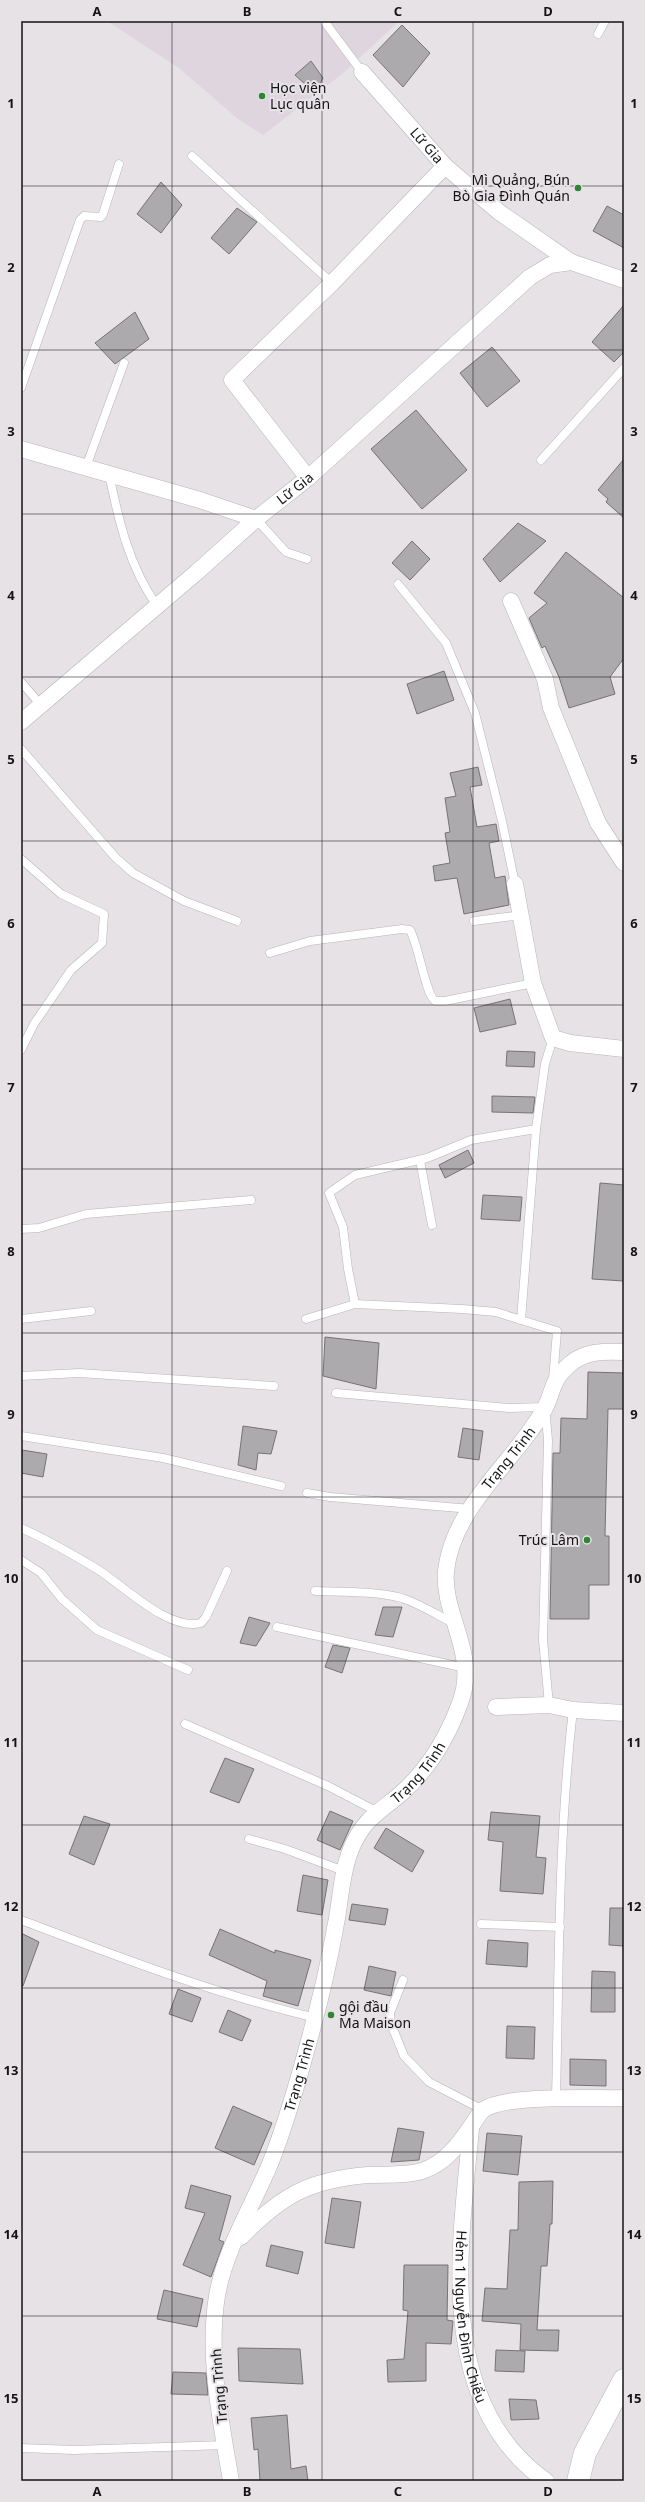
<svg xmlns="http://www.w3.org/2000/svg" width="645" height="2502" font-family="'Noto Sans',sans-serif">
	<style>
		.built { fill: #ded5de }
		.building { fill: #adaaad; stroke: #767376 }
		.lines { fill: none; stroke-linecap: round; stroke-linejoin: round }
		.service-casing { stroke: #b8b5b8; stroke-width: 9 }
		.minor-casing { stroke: #b8b5b8; stroke-width: 17 }
		.secondary-casing { stroke: #b8b5b8; stroke-width: 23 }
		.service { stroke: #fff; stroke-width: 8 }
		.minor { stroke: #fff; stroke-width: 16 }
		.secondary { stroke: #fff; stroke-width: 22 }
		.grid { fill: none; stroke: #151415; stroke-width: 1; stroke-opacity: 0.55 }
		.poi-dot { fill: #2d8636; stroke: #e6e2e6; stroke-width: 1.5 }
		.labels { text-anchor: middle; stroke-width: 4; stroke-linejoin: round; paint-order: stroke }
		.poi-label { font-size: 14px; fill: #151415; stroke: #e6e2e6; text-anchor: start }
		.street-label { font-size: 14px; fill: #151415; stroke: #e6e2e6 }
		.neatline { fill: none; stroke: #151415; stroke-width: 1.5 }
		.grid-label { font-size: 13px; text-anchor: middle; font-weight: bold; fill: #151415 }
	</style>
	<rect width="100%" height="100%" fill="#e6e2e6"/>
	<path class="built" d="M107 21H399L342 74 263 135 238 119 179 68Z"/>
	<g class="building">
		<path d="M402 25 430 53 403 87 373 55Z"/>
		<path d="M311 61 323 78 315 93 295 75Z"/>
		<path d="M161 182 182 205 161 233 137 214Z"/>
		<path d="M607 206 624 215V248L593 231Z"/>
		<path d="M237 208 257 222 229 254 211 238Z"/>
		<path d="M624 305V352L614 362 592 342Z"/>
		<path d="M135 312 149 339 115 364 95 343Z"/>
		<path d="M492 347 520 381 487 407 460 373Z"/>
		<path d="M416 410 467 470 422 509 371 449Z"/>
		<path d="M624 459V518L606 502 608 499 598 490Z"/>
		<path d="M518 523 546 541 500 582 483 559Z"/>
		<path d="M412 541 430 559 410 580 392 563Z"/>
		<path d="M566 552 624 598V658L610 677 615 694 569 708 559 677 545 646 542 648 529 618 547 603 534 593Z"/>
		<path d="M444 671 454 700 417 714 407 684Z"/>
		<path d="M478 767 482 785 470 787 477 827 496 824 499 841 489 843 495 878 505 876 509 905 464 914 457 878 435 881 433 866 450 863 445 833 450 832 445 798 456 796 450 773Z"/>
		<path d="M510 999 516 1024 480 1032 474 1008Z"/>
		<path d="M507 1051 535 1052 534 1067 506 1066Z"/>
		<path d="M492 1096 535 1097 533 1113 492 1112Z"/>
		<path d="M468 1150 474 1163 445 1178 439 1165Z"/>
		<path d="M600 1183 624 1185V1281L592 1279Z"/>
		<path d="M483 1195 522 1197 520 1221 481 1219Z"/>
		<path d="M325 1337 379 1343 376 1389 323 1376Z"/>
		<path d="M588 1372 624 1373V1409H608L605 1536H609V1585H589V1619H550L553 1453H560L561 1418 587 1419Z"/>
		<path d="M243 1426 277 1431 271 1454 258 1453 256 1470 238 1465Z"/>
		<path d="M463 1428 483 1431 479 1460 458 1457Z"/>
		<path d="M22 1450 47 1454 43 1477 21 1473Z"/>
		<path d="M383 1607H402L393 1637 375 1635Z"/>
		<path d="M249 1617 270 1623 256 1646 240 1643Z"/>
		<path d="M333 1645 350 1648 342 1673 325 1667Z"/>
		<path d="M225 1758 254 1769 239 1803 210 1792Z"/>
		<path d="M330 1811 353 1821 340 1850 317 1840Z"/>
		<path d="M491 1812 540 1816 536 1857 546 1858 543 1894 500 1891 503 1842 488 1840Z"/>
		<path d="M84 1816 110 1824 94 1865 69 1854Z"/>
		<path d="M386 1828 424 1851 412 1872 374 1848Z"/>
		<path d="M303 1875 328 1880 322 1915 297 1911Z"/>
		<path d="M352 1904 388 1909 385 1925 349 1920Z"/>
		<path d="M610 1908H624V1946L609 1945Z"/>
		<path d="M220 1929 275 1953V1950L311 1960 298 2006 263 1996 267 1981 209 1955Z"/>
		<path d="M21 1933 39 1942 23 1986H21Z"/>
		<path d="M488 1940 528 1943 527 1967 486 1964Z"/>
		<path d="M369 1966 396 1972 391 1996 364 1990Z"/>
		<path d="M592 1971 615 1972V2012H591Z"/>
		<path d="M178 1989 201 1998 192 2022 169 2014Z"/>
		<path d="M228 2010 251 2020 242 2041 219 2032Z"/>
		<path d="M507 2026 535 2027 534 2059 506 2058Z"/>
		<path d="M570 2059 606 2060V2086L570 2085Z"/>
		<path d="M233 2106 272 2123 254 2165 215 2148Z"/>
		<path d="M398 2128 424 2132 419 2160 391 2162Z"/>
		<path d="M487 2133 522 2136 518 2175 483 2171Z"/>
		<path d="M553 2181 552 2224H550L547 2266H541L537 2330H559L558 2351 520 2350 521 2324 482 2321 485 2288 507 2289 510 2230H518L519 2182Z"/>
		<path d="M191 2185 231 2196 219 2240 224 2242 211 2277 183 2265 205 2213 185 2208Z"/>
		<path d="M332 2198 361 2202 354 2248 325 2243Z"/>
		<path d="M271 2245 303 2252 298 2274 266 2266Z"/>
		<path d="M404 2265H448L447 2320 453 2321 451 2344 426 2343V2381L388 2382 387 2360 404 2359 408 2311 403 2310Z"/>
		<path d="M164 2290 203 2299 197 2327 157 2319Z"/>
		<path d="M238 2348 300 2349 303 2384 239 2381Z"/>
		<path d="M496 2350 525 2351 524 2372 495 2371Z"/>
		<path d="M173 2372 206 2373 208 2395 171 2394Z"/>
		<path d="M509 2399 536 2400 539 2419 511 2420Z"/>
		<path d="M287 2415 291 2469 306 2466 308 2481H260L258 2449 254 2450 251 2418Z"/>
	</g>
	<g class="lines">
		<g class="service-casing">
			<g id="service">
				<path d="M324 21 362 72"/>
				<path d="M598 34 605 21"/>
				<path d="M192 156 332 283"/>
				<path d="M21 388 80 220 84 216 101 217 103 214 119 164"/>
				<path d="M541 460 624 368"/>
				<path d="M86 467 124 363"/>
				<path d="M109 474C119 522 129 566 157 606"/>
				<path d="M256 519 286 552 307 559"/>
				<path d="M398 584 446 643 475 713 502 821 515 884"/>
				<path d="M21 682 41 705"/>
				<path d="M21 749 115 857 133 873 184 901 237 921"/>
				<path d="M21 859 61 894 104 914 102 943 71 970 34 1024 21 1050"/>
				<path d="M474 921 522 915"/>
				<path d="M270 953 310 941 402 929 410 930C419 946 425 993 435 1001H445L533 983"/>
				<path d="M553 1038 545 1064 536 1129 521 1320 557 1331 553 1380"/>
				<path d="M420 1160 432 1225"/>
				<path d="M21 1229 39 1228 86 1214 251 1200"/>
				<path d="M355 1304 348 1269 343 1227 329 1193 355 1175 427 1158 471 1140 536 1129"/>
				<path d="M21 1319 91 1311"/>
				<path d="M306 1319 355 1304 462 1309 496 1312 521 1320"/>
				<path d="M21 1376 79 1373 274 1386"/>
				<path d="M336 1393 509 1408 545 1407 548 1440 543 1640 549 1705"/>
				<path d="M21 1436 163 1458 281 1486"/>
				<path d="M307 1493 330 1497 471 1509"/>
				<path d="M21 1528C48 1540 72 1554 97 1569 123 1585 169 1632 201 1623L206 1617 227 1571"/>
				<path d="M21 1560 41 1573 62 1599 97 1630 188 1670"/>
				<path d="M315 1591C343 1592 374 1591 402 1598 420 1604 437 1615 455 1624"/>
				<path d="M277 1627 466 1668"/>
				<path d="M185 1724 328 1786 376 1811"/>
				<path d="M249 1839 285 1849 344 1871"/>
				<path d="M21 1920C119 1957 214 1994 316 2018"/>
				<path d="M481 1924 560 1927"/>
				<path d="M403 1980 390 2013 391 2024 404 2056 429 2082 483 2110"/>
				<path d="M556 2099C559 1970 558 1839 573 1710"/>
				<path d="M21 2448 74 2450 225 2445"/>
			</g>
		</g>
		<g class="minor-casing">
			<g id="minor">
				<path id="s1" d="M362 72 445 166 499 212 571 262"/>
				<path d="M21 449 200 500 256 519"/>
				<path d="M308 478 232 380 332 283 445 166"/>
				<path d="M511 601 545 679 551 708 598 823 624 863"/>
				<path id="s2" d="M21 722 197 572 256 519 308 478 530 277 550 265 571 262 624 280"/>
				<path d="M515 884 533 983 553 1038 570 1043 624 1049"/>
				<path d="M496 1707 549 1705 573 1710 624 1713"/>
				<path id="s3" d="M471 2129C460 2246 434 2402 546 2481"/>
				<path d="M241 2237C282 2195 309 2180 368 2175 386 2174 405 2176 422 2171 446 2163 459 2144 472 2125 476 2120 479 2113 483 2110 504 2094 594 2099 624 2098"/>
				<path id="s4" d="M231 2481C221 2422 207 2356 217 2296 225 2248 254 2204 272 2159 287 2120 299 2078 310 2037 321 1998 330 1958 337 1918 341 1895 342 1871 351 1849 365 1815 383 1811 406 1789 432 1764 448 1736 460 1703 479 1654 442 1615 446 1571 453 1506 515 1462 545 1408 555 1388 550 1382 570 1364 585 1351 604 1351 624 1352"/>
			</g>
		</g>
		<g class="secondary-casing">
			<path id="secondary" d="M578 2481 585 2453 624 2380"/>
		</g>
		<use href="#service" class="service"/>
		<use href="#minor" class="minor"/>
		<use href="#secondary" class="secondary"/>
	</g>
	<path class="grid" d="M172 21V2481M322 21V2481M473 21V2481M21 186H624M21 350H624M21 514H624M21 677H624M21 841H624M21 1005H624M21 1169H624M21 1333H624M21 1497H624M21 1661H624M21 1825H624M21 1988H624M21 2152H624M21 2316H624"/>
	<g class="poi-dot">
		<circle cx="262" cy="96" r="4"/>
		<circle cx="578" cy="188" r="4"/>
		<circle cx="587" cy="1540" r="4"/>
		<circle cx="331" cy="2015" r="4"/>
	</g>
	<g class="labels">
		<g class="poi-label">
			<text x="270" y="93">Học viện<tspan x="270" dy="16">Lục quân</tspan></text>
			<text x="570" y="185" text-anchor="end">Mì Quảng, Bún<tspan x="570" dy="16">Bò Gia Đình Quán</tspan></text>
			<text x="579" y="1545" text-anchor="end">Trúc Lâm</text>
			<text x="339" y="2012">gội đầu<tspan x="339" dy="16">Ma Maison</tspan></text>
		</g>
		<g class="street-label">
			<text dy="5" stroke="none"><textPath href="#s1" startOffset="98">Lữ Gia</textPath></text>
			<text dy="5" stroke="none"><textPath href="#s2" startOffset="360">Lữ Gia</textPath></text>
			<text dy="5" stroke="none"><textPath href="#s4" startOffset="1106">Trạng Trình</textPath></text>
			<text dy="5" stroke="none"><textPath href="#s4" startOffset="758">Trạng Trình</textPath></text>
			<text dy="5" stroke="none"><textPath href="#s4" startOffset="423">Trạng Trình</textPath></text>
			<text dy="5" stroke="none"><textPath href="#s3" startOffset="189">Hẻm 1 Nguyễn Đình Chiểu</textPath></text>
			<text transform="translate(219 2386) rotate(-95)" y="5">Trạng Trình</text>
		</g>
	</g>
	<rect width="645" height="2502" fill="none" stroke="#e6e2e6" stroke-width="44"/>
	<rect x="22" y="22" width="601" height="2458" class="neatline"/>
	<g class="grid-label">
		<text x="97" y="16">A</text>
		<text x="247" y="16">B</text>
		<text x="398" y="16">C</text>
		<text x="548" y="16">D</text>
		<text x="11" y="108">1</text>
		<text x="634" y="108">1</text>
		<text x="11" y="272">2</text>
		<text x="634" y="272">2</text>
		<text x="11" y="436">3</text>
		<text x="634" y="436">3</text>
		<text x="11" y="600">4</text>
		<text x="634" y="600">4</text>
		<text x="11" y="764">5</text>
		<text x="634" y="764">5</text>
		<text x="11" y="928">6</text>
		<text x="634" y="928">6</text>
		<text x="11" y="1092">7</text>
		<text x="634" y="1092">7</text>
		<text x="11" y="1256">8</text>
		<text x="634" y="1256">8</text>
		<text x="11" y="1419">9</text>
		<text x="634" y="1419">9</text>
		<text x="11" y="1583">10</text>
		<text x="634" y="1583">10</text>
		<text x="11" y="1747">11</text>
		<text x="634" y="1747">11</text>
		<text x="11" y="1911">12</text>
		<text x="634" y="1911">12</text>
		<text x="11" y="2075">13</text>
		<text x="634" y="2075">13</text>
		<text x="11" y="2239">14</text>
		<text x="634" y="2239">14</text>
		<text x="11" y="2403">15</text>
		<text x="634" y="2403">15</text>
		<text x="97" y="2496">A</text>
		<text x="247" y="2496">B</text>
		<text x="398" y="2496">C</text>
		<text x="548" y="2496">D</text>
	</g>
</svg>
